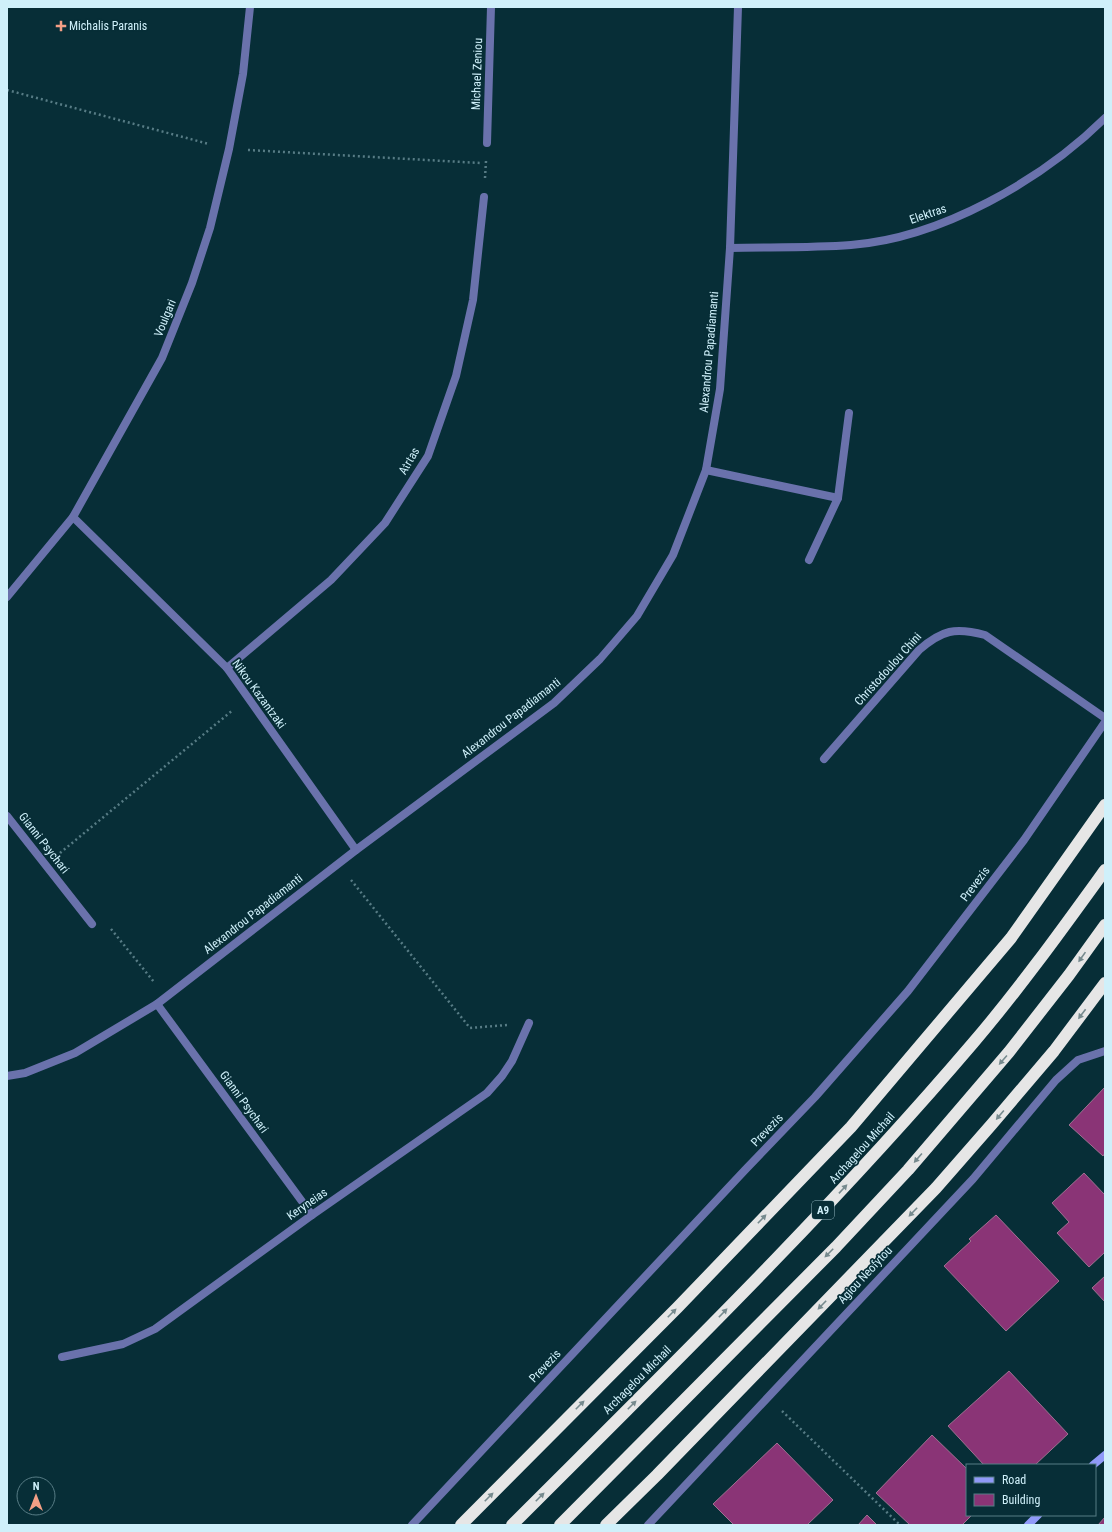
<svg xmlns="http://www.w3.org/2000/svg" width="1112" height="1532" font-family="'Roboto Condensed',sans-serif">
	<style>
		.building { fill: #8a3476; stroke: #9f7191 }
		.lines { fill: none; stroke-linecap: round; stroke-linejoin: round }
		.path { stroke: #577c85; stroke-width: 2.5; stroke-dasharray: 2 3; stroke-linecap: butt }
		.lane { stroke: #6a72ac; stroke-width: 8 }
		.street { stroke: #6a72ac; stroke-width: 8 }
		.secondary { stroke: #909af8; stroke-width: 8 }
		.highway { stroke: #e6e6e6; stroke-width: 12 }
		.oneway { fill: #768a8e }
		.poi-dot { fill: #f39f85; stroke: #072e37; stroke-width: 1.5 }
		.labels { text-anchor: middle; stroke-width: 3.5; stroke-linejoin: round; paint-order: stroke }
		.shield { fill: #072e37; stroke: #93b6c0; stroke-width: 1 }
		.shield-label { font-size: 11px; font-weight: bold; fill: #cff0fa }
		.poi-label { font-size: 12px; fill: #cff0fa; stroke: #072e37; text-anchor: start }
		.street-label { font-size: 12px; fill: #cff0fa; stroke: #072e37 }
	</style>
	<rect width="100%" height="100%" fill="#072e37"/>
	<g class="building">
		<path d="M1105 1087V1153L1103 1156 1069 1125Z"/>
		<path d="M1084 1173 1105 1195V1252L1089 1267 1057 1233 1069 1222 1052 1203Z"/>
		<path d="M996 1215 1059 1281 1006 1331 944 1266 971 1241 969 1239Z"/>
		<path d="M1105 1276V1302L1092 1288Z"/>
		<path d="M1009 1371 1068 1434 1035 1465H984L948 1426Z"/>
		<path d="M932 1435 967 1469V1515H972L962 1525H910L876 1493Z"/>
		<path d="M777 1443 833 1500 807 1525H734L713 1504Z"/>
		<path d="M867 1515 877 1525H858Z"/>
		<path d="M1105 1517V1525H1098Z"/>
	</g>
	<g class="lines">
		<g class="path">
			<path d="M7 90 209 144"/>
			<path d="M248 150 480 163"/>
			<path d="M485 178 486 161"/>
			<path d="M60 853 233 710"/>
			<path d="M351 880 470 1028 507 1025"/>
			<path d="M111 929 154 982"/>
			<path d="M782 1411 900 1525"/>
		</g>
		<g class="lane">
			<path d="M706 470 838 498"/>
			<path d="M809 560 838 498 849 413"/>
		</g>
		<g class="street">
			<path d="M487 143 491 7"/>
			<path d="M730 248C770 247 811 248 851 245 941 238 1042 180 1105 118"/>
			<path d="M73 517 227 668 356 850"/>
			<path d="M7 597 73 517 162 358 192 283 210 228 229 149 243 74 250 7"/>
			<path d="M227 668 331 580 385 523 428 456 456 376 473 300 484 197"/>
			<path d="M824 759 919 650C942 630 955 627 985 635L1105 718"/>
			<path d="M7 816 92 924"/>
			<path d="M157 1004 312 1215"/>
			<path d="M7 1076 25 1073 75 1053 157 1004 356 850 554 703 600 659 637 616 673 555 706 470 720 389 730 248 738 7"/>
			<path d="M62 1357 123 1344 155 1329 312 1215 487 1093 502 1076 512 1061 529 1023"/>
			<path d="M412 1525 745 1170 815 1097 908 991 1024 840 1105 722"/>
			<path d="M648 1525 973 1179 1056 1080 1078 1060 1105 1051"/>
		</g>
		<g class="secondary">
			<path d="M1093 1465 1105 1455"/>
			<path d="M1028 1525 1038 1515"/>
		</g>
		<g class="highway">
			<path d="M461 1525 678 1307 851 1127 1011 938 1105 805"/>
			<path d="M512 1525C669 1368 829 1212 973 1043 1020 988 1063 928 1105 870"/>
			<path d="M560 1525 836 1247 908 1170 1009 1052 1069 975 1105 925"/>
			<path d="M606 1525 657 1475 936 1188 992 1124 1054 1051 1105 983"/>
		</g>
	</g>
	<defs><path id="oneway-solid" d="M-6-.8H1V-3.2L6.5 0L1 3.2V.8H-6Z"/></defs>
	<g class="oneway">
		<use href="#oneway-solid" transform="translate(1082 957) rotate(125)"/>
		<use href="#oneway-solid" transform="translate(1082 1014) rotate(127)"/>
		<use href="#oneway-solid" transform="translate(1003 1060) rotate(131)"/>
		<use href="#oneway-solid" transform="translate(1000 1115) rotate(130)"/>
		<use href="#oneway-solid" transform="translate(918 1158) rotate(131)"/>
		<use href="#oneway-solid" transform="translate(843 1189) rotate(-47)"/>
		<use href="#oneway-solid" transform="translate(913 1212) rotate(134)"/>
		<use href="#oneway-solid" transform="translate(762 1219) rotate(-46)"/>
		<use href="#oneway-solid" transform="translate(829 1253) rotate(135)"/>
		<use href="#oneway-solid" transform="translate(822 1305) rotate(134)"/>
		<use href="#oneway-solid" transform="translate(672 1313) rotate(-45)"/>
		<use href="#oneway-solid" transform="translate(723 1313) rotate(-46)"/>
		<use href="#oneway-solid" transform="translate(580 1405) rotate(-45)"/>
		<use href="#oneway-solid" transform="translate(632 1405) rotate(-45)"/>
		<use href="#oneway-solid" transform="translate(489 1497) rotate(-45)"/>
		<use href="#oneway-solid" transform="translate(540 1497) rotate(-45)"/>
	</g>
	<path class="poi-dot" d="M59 20h4v4h4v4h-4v4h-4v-4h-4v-4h4z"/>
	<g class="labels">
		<rect class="shield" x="812" y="1201" width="22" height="18" rx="3"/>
		<g class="shield-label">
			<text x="823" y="1214">A9</text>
		</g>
		<g class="poi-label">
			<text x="69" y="30">Michalis Paranis</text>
		</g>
		<g class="street-label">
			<text transform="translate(477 74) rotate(-88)" y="4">Michael Zeniou</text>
			<text transform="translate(928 214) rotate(-19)" y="4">Elektras</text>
			<text transform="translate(165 318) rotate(-68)" y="4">Voulgari</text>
			<text transform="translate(709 352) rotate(-85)" y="4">Alexandrou Papadiamanti</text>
			<text transform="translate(409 461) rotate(-60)" y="4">Atrtas</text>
			<text transform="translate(888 669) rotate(-48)" y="4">Christodoulou Chini</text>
			<text transform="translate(259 694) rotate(54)" y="4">Nikou Kazantzaki</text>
			<text transform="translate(511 718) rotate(-38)" y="4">Alexandrou Papadiamanti</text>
			<text transform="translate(44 843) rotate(52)" y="4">Gianni Psychari</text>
			<text transform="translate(975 884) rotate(-53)" y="4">Prevezis</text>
			<text transform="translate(253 914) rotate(-38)" y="4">Alexandrou Papadiamanti</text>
			<text transform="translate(244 1102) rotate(54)" y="4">Gianni Psychari</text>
			<text transform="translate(767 1130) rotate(-46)" y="4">Prevezis</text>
			<text transform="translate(862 1148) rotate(-48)" y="4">Archagelou Michail</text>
			<text transform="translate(307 1204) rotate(-35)" y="4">Keryneias</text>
			<text transform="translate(865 1275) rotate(-47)" y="4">Agiou Neofytou</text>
			<text transform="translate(545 1366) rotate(-47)" y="4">Prevezis</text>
			<text transform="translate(637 1380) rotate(-45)" y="4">Archagelou Michail</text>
		</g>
	</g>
	<rect width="1112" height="1532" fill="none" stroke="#cff0fa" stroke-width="16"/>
	<rect x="966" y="1464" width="130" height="52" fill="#072e37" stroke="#577c85"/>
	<rect x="974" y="1477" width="20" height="6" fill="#909af8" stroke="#577c85"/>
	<text x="1002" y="1484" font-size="12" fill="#cff0fa">Road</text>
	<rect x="974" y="1494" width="20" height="12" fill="#8a3476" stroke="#577c85"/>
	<text x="1002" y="1504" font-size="12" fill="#cff0fa">Building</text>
	<g transform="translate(36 1496)"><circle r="19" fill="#072e37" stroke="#577c85"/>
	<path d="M0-3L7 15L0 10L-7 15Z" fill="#f39f85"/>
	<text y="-6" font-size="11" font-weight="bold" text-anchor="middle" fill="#cff0fa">N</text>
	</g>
</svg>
